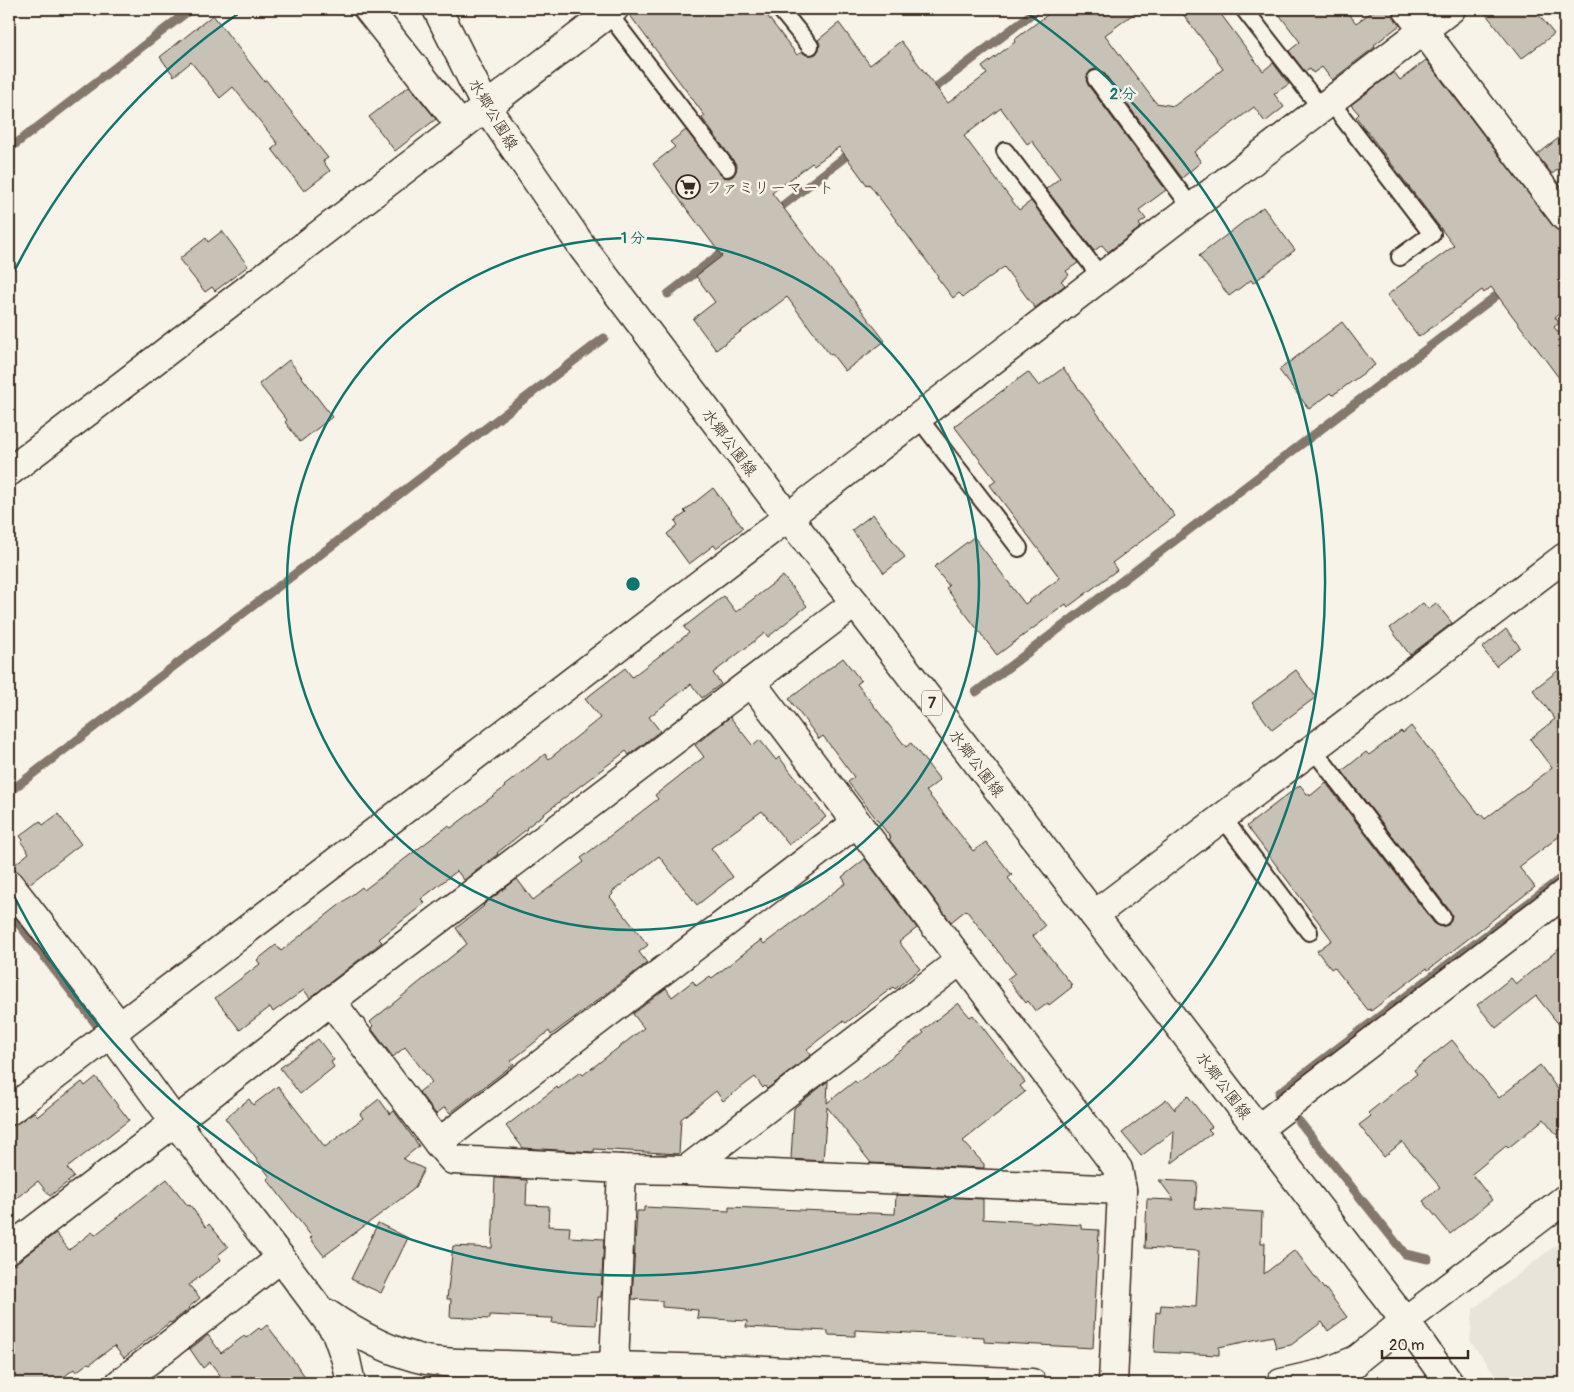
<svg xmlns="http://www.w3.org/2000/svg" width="1574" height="1392" font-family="Pangolin,'Klee One',sans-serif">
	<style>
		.built { fill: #e9e4d9 }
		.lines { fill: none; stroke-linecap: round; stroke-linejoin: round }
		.stream { stroke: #84786c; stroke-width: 9 }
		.building { fill: #c8c1b6; stroke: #3b2a1e }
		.service-casing { stroke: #3b2a1e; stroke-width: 20 }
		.minor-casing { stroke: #3b2a1e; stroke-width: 31 }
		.tertiary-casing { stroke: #3b2a1e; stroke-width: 31 }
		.primary-casing { stroke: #3b2a1e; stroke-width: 31 }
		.service { stroke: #f7f3e8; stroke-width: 16 }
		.minor { stroke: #f7f3e8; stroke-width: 28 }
		.tertiary { stroke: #f7f3e8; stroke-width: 28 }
		.primary { stroke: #f7f3e8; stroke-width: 28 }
		.ring { fill: none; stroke: #0f766e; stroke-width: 2.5 }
		.labels { text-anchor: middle; stroke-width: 5; stroke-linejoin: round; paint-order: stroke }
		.shield { fill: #f7f3e8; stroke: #73665b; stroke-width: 1 }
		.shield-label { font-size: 15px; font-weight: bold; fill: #3b2a1e }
		.street-label { font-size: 16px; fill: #3b2a1e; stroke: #f7f3e8 }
		.poi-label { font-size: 16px; fill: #3b2a1e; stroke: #f7f3e8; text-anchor: start }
		.centre { fill: #0f766e; stroke: #f7f3e8; stroke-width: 2.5 }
		.ring-label { font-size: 15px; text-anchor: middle; font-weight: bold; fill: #0f766e; stroke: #f7f3e8; stroke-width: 5; stroke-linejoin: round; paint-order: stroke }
	</style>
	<rect width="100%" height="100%" fill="#f7f3e8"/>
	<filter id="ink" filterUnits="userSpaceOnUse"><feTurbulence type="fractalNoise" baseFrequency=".02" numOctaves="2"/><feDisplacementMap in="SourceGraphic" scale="10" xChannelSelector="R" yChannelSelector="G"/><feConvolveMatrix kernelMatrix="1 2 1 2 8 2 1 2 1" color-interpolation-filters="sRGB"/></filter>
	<g filter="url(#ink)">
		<path class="built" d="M1565 1238V1383H1502L1470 1341 1473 1309Z"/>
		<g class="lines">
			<g class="stream">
				<path d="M927 94 1038 9"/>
				<path d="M9 149 191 9"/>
				<path d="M773 213 854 150"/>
				<path d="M668 294 729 247"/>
				<path d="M976 692 1505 289"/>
				<path d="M9 792 604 338"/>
				<path d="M9 911 96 1024"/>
				<path d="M1279 1093 1565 875"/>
				<path d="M1299 1121 1405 1254 1428 1259"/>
			</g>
		</g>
		<g class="building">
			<path d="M629 9H762L797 55 802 52 807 55 816 54 819 49 820 44 818 40 839 23 870 65 901 41 948 103 987 74 982 67 1015 42 1014 40 1055 9H1140L1105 35 1156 103 1174 106 1223 69 1217 61 1218 60 1179 9H1217L1263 71 1273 63 1289 84 1274 94 1284 107 1265 122 1254 107 1194 152 1201 162 1182 178 1104 73 1100 70 1095 69 1090 71 1086 80 1088 85 1166 190 1139 210 1146 219 1139 224 1141 227 1108 252 1102 245 1094 251 1046 189 1060 178 1032 141 1027 144 1001 108 964 136 1019 210 1031 201 1078 263 1066 271 1069 275 1061 281 1065 285 1035 308 1004 267 963 297 959 293 953 298 937 277 938 276 869 184 867 185 839 147 814 165 812 163 772 193 885 341 845 371 832 354 830 355 787 297 716 350 693 319 715 302 696 276 722 256 653 164 675 147 670 142 686 130 723 177 729 178 733 176 736 171 737 166 702 118 705 116 629 14Z"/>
			<path d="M1275 9H1345L1356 23 1376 9H1392L1394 18 1400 25 1374 45 1375 47 1332 80 1322 67 1313 73 1310 69 1305 72 1289 51 1300 42Z"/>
			<path d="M1482 9H1534L1554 34 1521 59Z"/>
			<path d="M213 15 264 81 266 80 328 158 323 161 330 171 304 191 272 149 278 144 233 87 220 98 191 62 174 76 160 57Z"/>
			<path d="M1426 60 1553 226 1560 232 1565 239V309L1555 317 1559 323 1554 327 1565 341V386L1491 287 1484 293 1482 290 1419 337 1387 295 1454 246 1356 117 1359 114 1351 105 1394 72 1400 80Z"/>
			<path d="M409 86 436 119 395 151 369 117Z"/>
			<path d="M1565 133V164L1552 174 1537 155Z"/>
			<path d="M1263 207 1295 250 1253 283 1251 280 1229 296 1199 256Z"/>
			<path d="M222 231 248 266 215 291 212 287 205 292 179 259 206 238 208 242Z"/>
			<path d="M1342 322 1375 365 1333 395 1331 393 1309 409 1279 370Z"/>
			<path d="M289 360 332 417 300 442 285 422 287 420 259 384Z"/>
			<path d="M1063 368 1175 516 1112 563 1117 570 1068 607 1066 604 997 655 946 588 949 586 934 567 974 537 1025 604 1060 578 990 485 996 481 954 426 1028 372 1039 386Z"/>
			<path d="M713 488 743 528 716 548 714 545 689 564 667 534 678 525 675 521 686 513 684 511Z"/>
			<path d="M873 514 905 557 884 573 852 530Z"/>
			<path d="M783 576 807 606 768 637 765 633 713 673 721 684 702 698 691 684 649 717 660 731 629 755 626 751 563 799 526 828 527 829 497 853 498 854 464 880 457 871 421 899 425 903 379 939 382 942 310 998 304 990 273 1012 270 1007 240 1030 215 998 260 964 257 960 276 945 281 951 362 887 364 890 448 826 451 828 505 787 504 786 545 754 549 759 600 718 585 699 625 668 632 677 689 633 684 627 724 596 736 612Z"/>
			<path d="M1423 603 1428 609 1436 603 1452 623 1410 655 1390 628Z"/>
			<path d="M1506 629 1520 647 1496 666 1482 648Z"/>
			<path d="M843 658 861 681 857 684 906 747 911 743 940 780 926 791 973 851 986 842 1012 875 1008 878 1045 926 1033 936 1072 985 1071 986 1072 987 1049 1005 1048 1003 1036 1012 1028 1001 1026 1003 1007 979 1015 973 966 910 951 922 889 839 891 838 848 782 854 777 823 736 819 739 789 699Z"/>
			<path d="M1565 665V832L1519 867 1535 887 1428 970 1427 968 1371 1011 1370 1009 1368 1010 1334 967 1331 969 1317 951 1332 940 1247 826 1300 785 1307 794H1309L1310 796 1326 783 1434 923 1439 926 1448 925 1451 920 1452 915 1450 911 1342 771 1366 752 1369 755 1401 731 1403 733 1411 726 1479 814 1480 813 1485 819 1552 768 1530 739 1555 719 1533 690Z"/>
			<path d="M1296 670 1316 697 1272 730 1252 703Z"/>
			<path d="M730 717 753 746 760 740 776 760 779 757 826 817 789 845 762 811 711 848 733 877 697 905 659 856 612 892 613 894 610 897 648 945 639 952 647 963 551 1035 549 1031 511 1061 514 1064 450 1113 445 1107 436 1114 419 1092 432 1082 405 1047 393 1057 371 1028 373 1026 370 1022 467 944 456 928 484 906 483 905 517 879 533 900 584 862 581 858 658 799 655 795 704 757 695 745Z"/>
			<path d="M58 814 81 844 29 884 21 874 15 870 9 869 29 853 21 842 23 840 20 836 40 821 43 825Z"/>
			<path d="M865 859 917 928 899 942 920 969 895 989 893 987 846 1023 843 1021 807 1049 811 1055 767 1089 765 1086 763 1088 755 1077 723 1101 716 1091 681 1119 679 1154 594 1149V1152L523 1148 506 1126 557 1087 558 1089 580 1072 583 1075 644 1028 633 1014 666 988 672 997 693 981 696 986 710 976 712 978 761 940 764 944 846 883 842 877Z"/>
			<path d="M1565 944V1032L1536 996 1496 1028 1477 1005 1511 978 1516 984Z"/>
			<path d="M958 1003 970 1017 973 1015 1025 1082 1020 1086 1025 1092 963 1141 984 1164V1168L871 1163 827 1107 823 1161 791 1159 794 1108 828 1081 827 1103 855 1081 857 1083 924 1033 922 1031Z"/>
			<path d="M318 1039 334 1060 331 1062 334 1067 300 1094 280 1068Z"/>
			<path d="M1452 1040 1499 1098 1540 1065 1565 1099V1145L1544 1119 1508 1148 1506 1146 1472 1174 1492 1200 1450 1234 1423 1201 1440 1187 1402 1142 1384 1157 1359 1125 1371 1116 1368 1113 1417 1074 1414 1070Z"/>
			<path d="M96 1077 129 1120 67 1168 74 1177 50 1196 38 1181 9 1204V1126L18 1123 34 1112 38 1116 82 1082 85 1086Z"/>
			<path d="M278 1086 325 1147 363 1118 360 1114 379 1099 390 1114 394 1111 419 1146 403 1159 424 1169 414 1189 324 1256 310 1238 312 1237 267 1179 270 1177 225 1118 249 1099 253 1105Z"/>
			<path d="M1188 1096 1212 1127 1208 1129 1212 1133 1172 1163 1174 1131 1141 1156 1122 1133 1166 1099 1175 1110V1107Z"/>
			<path d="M495 1178 527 1180 526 1205 549 1206 548 1226 570 1227 569 1237 604 1239 601 1297H598L596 1325 552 1323 553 1318H549L490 1315V1319L450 1317 451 1299H447L453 1246 492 1248Z"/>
			<path d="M167 1179 188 1206 190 1205 206 1227 209 1224 228 1247 218 1255 221 1260 189 1285 200 1298 188 1308 189 1309 171 1323 170 1322 124 1358 114 1346 90 1364 88 1363 76 1372 74 1369 56 1383H9V1268L56 1233 69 1250 92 1232 95 1235Z"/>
			<path d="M1159 1180 1197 1182 1195 1208 1262 1212 1261 1243H1265L1264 1274 1295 1250 1324 1289 1325 1288 1347 1317 1328 1331 1322 1322 1291 1345 1276 1348 1273 1336 1219 1347V1355L1154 1352 1156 1312 1160 1313 1161 1305 1196 1307 1199 1251 1145 1248 1147 1199 1174 1200Z"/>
			<path d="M896 1195 983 1199V1219L1081 1225V1229L1099 1230 1093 1348 984 1342V1337L855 1330V1336L828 1335V1331L746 1327 747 1321 697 1318 698 1310 662 1307V1301L632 1299 637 1211H644V1207L729 1211V1207L895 1214Z"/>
			<path d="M378 1223 408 1238 381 1293 351 1279Z"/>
			<path d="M267 1325 310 1383H226L210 1362 203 1368 190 1349 208 1335 221 1353 244 1336 246 1338 259 1328 261 1330Z"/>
		</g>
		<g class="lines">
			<g class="service-casing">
				<g id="service">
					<path d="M780 9 810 46"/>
					<path d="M1244 9 1321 108"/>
					<path d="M608 13 727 168"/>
					<path d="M1096 79 1191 207"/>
					<path d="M1330 101 1432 234 1400 257"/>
					<path d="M1005 151 1101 277"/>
					<path d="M918 417 1019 548"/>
					<path d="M1313 749 1442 917"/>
					<path d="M1223 818 1309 932"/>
				</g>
			</g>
			<g class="minor-casing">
				<g id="minor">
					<path d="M368 9 461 126"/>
					<path d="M1407 9 1565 217"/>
					<path d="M9 472 614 9"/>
					<path d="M751 682 1118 1169 1122 1190 1113 1383"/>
					<path d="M9 884 120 1027"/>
					<path d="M1094 915 1565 557"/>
					<path d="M331 1001 438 1143 453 1160 622 1169 686 1170 1122 1190"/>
					<path d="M111 1034 175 1122 281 1258 336 1332 346 1360 351 1383"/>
					<path d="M9 1111 788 517 1451 9"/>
					<path d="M1258 1129 1565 893"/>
					<path d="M438 1143 856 823"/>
					<path d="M686 1170 961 960"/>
					<path d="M9 1249 175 1122 331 1001 855 603"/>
					<path d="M326 1313C356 1334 389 1352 426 1360 443 1363 462 1363 479 1364 510 1365 540 1366 571 1368"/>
					<path d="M614 1366 622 1169"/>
					<path d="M120 1383 281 1258"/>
				</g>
			</g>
			<g class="tertiary-casing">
				<g id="tertiary">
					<path d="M571 1368 614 1366 745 1370 1032 1383"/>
					<path d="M1281 1383 1324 1373 1356 1360"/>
					<path d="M1337 1383 1359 1358 1405 1321 1565 1199"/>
				</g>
			</g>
			<g class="primary-casing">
				<path id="primary" d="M437 9 486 107 583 248 788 517 855 603 1405 1321 1449 1383"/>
			</g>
			<use href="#service" class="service"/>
			<use href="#minor" class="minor"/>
			<use href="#tertiary" class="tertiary"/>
			<use href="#primary" class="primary"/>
		</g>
	</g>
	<g class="ring">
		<circle cx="633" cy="584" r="346"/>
		<path d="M10 280A693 693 0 0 1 245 9M1021 9A693 693 0 1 1 10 888"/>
	</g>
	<defs>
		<g id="supermarket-ring" transform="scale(1.25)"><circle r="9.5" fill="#f7f3e8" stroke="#3b2a1e" stroke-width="1.5"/><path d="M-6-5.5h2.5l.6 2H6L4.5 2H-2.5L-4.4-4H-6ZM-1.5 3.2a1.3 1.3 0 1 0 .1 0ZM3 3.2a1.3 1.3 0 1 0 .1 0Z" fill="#3b2a1e"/></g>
	</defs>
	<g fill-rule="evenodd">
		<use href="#supermarket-ring" x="688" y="187"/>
	</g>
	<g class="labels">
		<rect class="shield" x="922" y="690.5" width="20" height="25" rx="4"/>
		<g class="shield-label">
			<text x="932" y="708">7</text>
		</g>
		<g class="street-label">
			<text transform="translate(494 114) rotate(59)" y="6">水郷公園線</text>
			<text transform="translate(730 442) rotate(53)" y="6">水郷公園線</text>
			<text transform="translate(977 763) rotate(53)" y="6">水郷公園線</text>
			<text transform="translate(1224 1085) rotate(53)" y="6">水郷公園線</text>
		</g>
		<g class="poi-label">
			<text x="706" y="193">ファミリーマート</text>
		</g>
	</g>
	<circle cx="633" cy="584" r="8" class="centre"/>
	<g class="ring-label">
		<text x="1123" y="99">2 分</text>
		<text x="633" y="243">1 分</text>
	</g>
	<rect width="1574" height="1392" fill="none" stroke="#f7f3e8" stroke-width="30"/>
	<rect x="15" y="15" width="1544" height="1362" fill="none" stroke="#3b2a1e" stroke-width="2" filter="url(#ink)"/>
	<path d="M1382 1350v8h86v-8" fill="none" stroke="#3b2a1e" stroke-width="2.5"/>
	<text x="1389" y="1350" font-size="15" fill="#3b2a1e" stroke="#f7f3e8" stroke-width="4" paint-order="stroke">20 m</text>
</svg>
